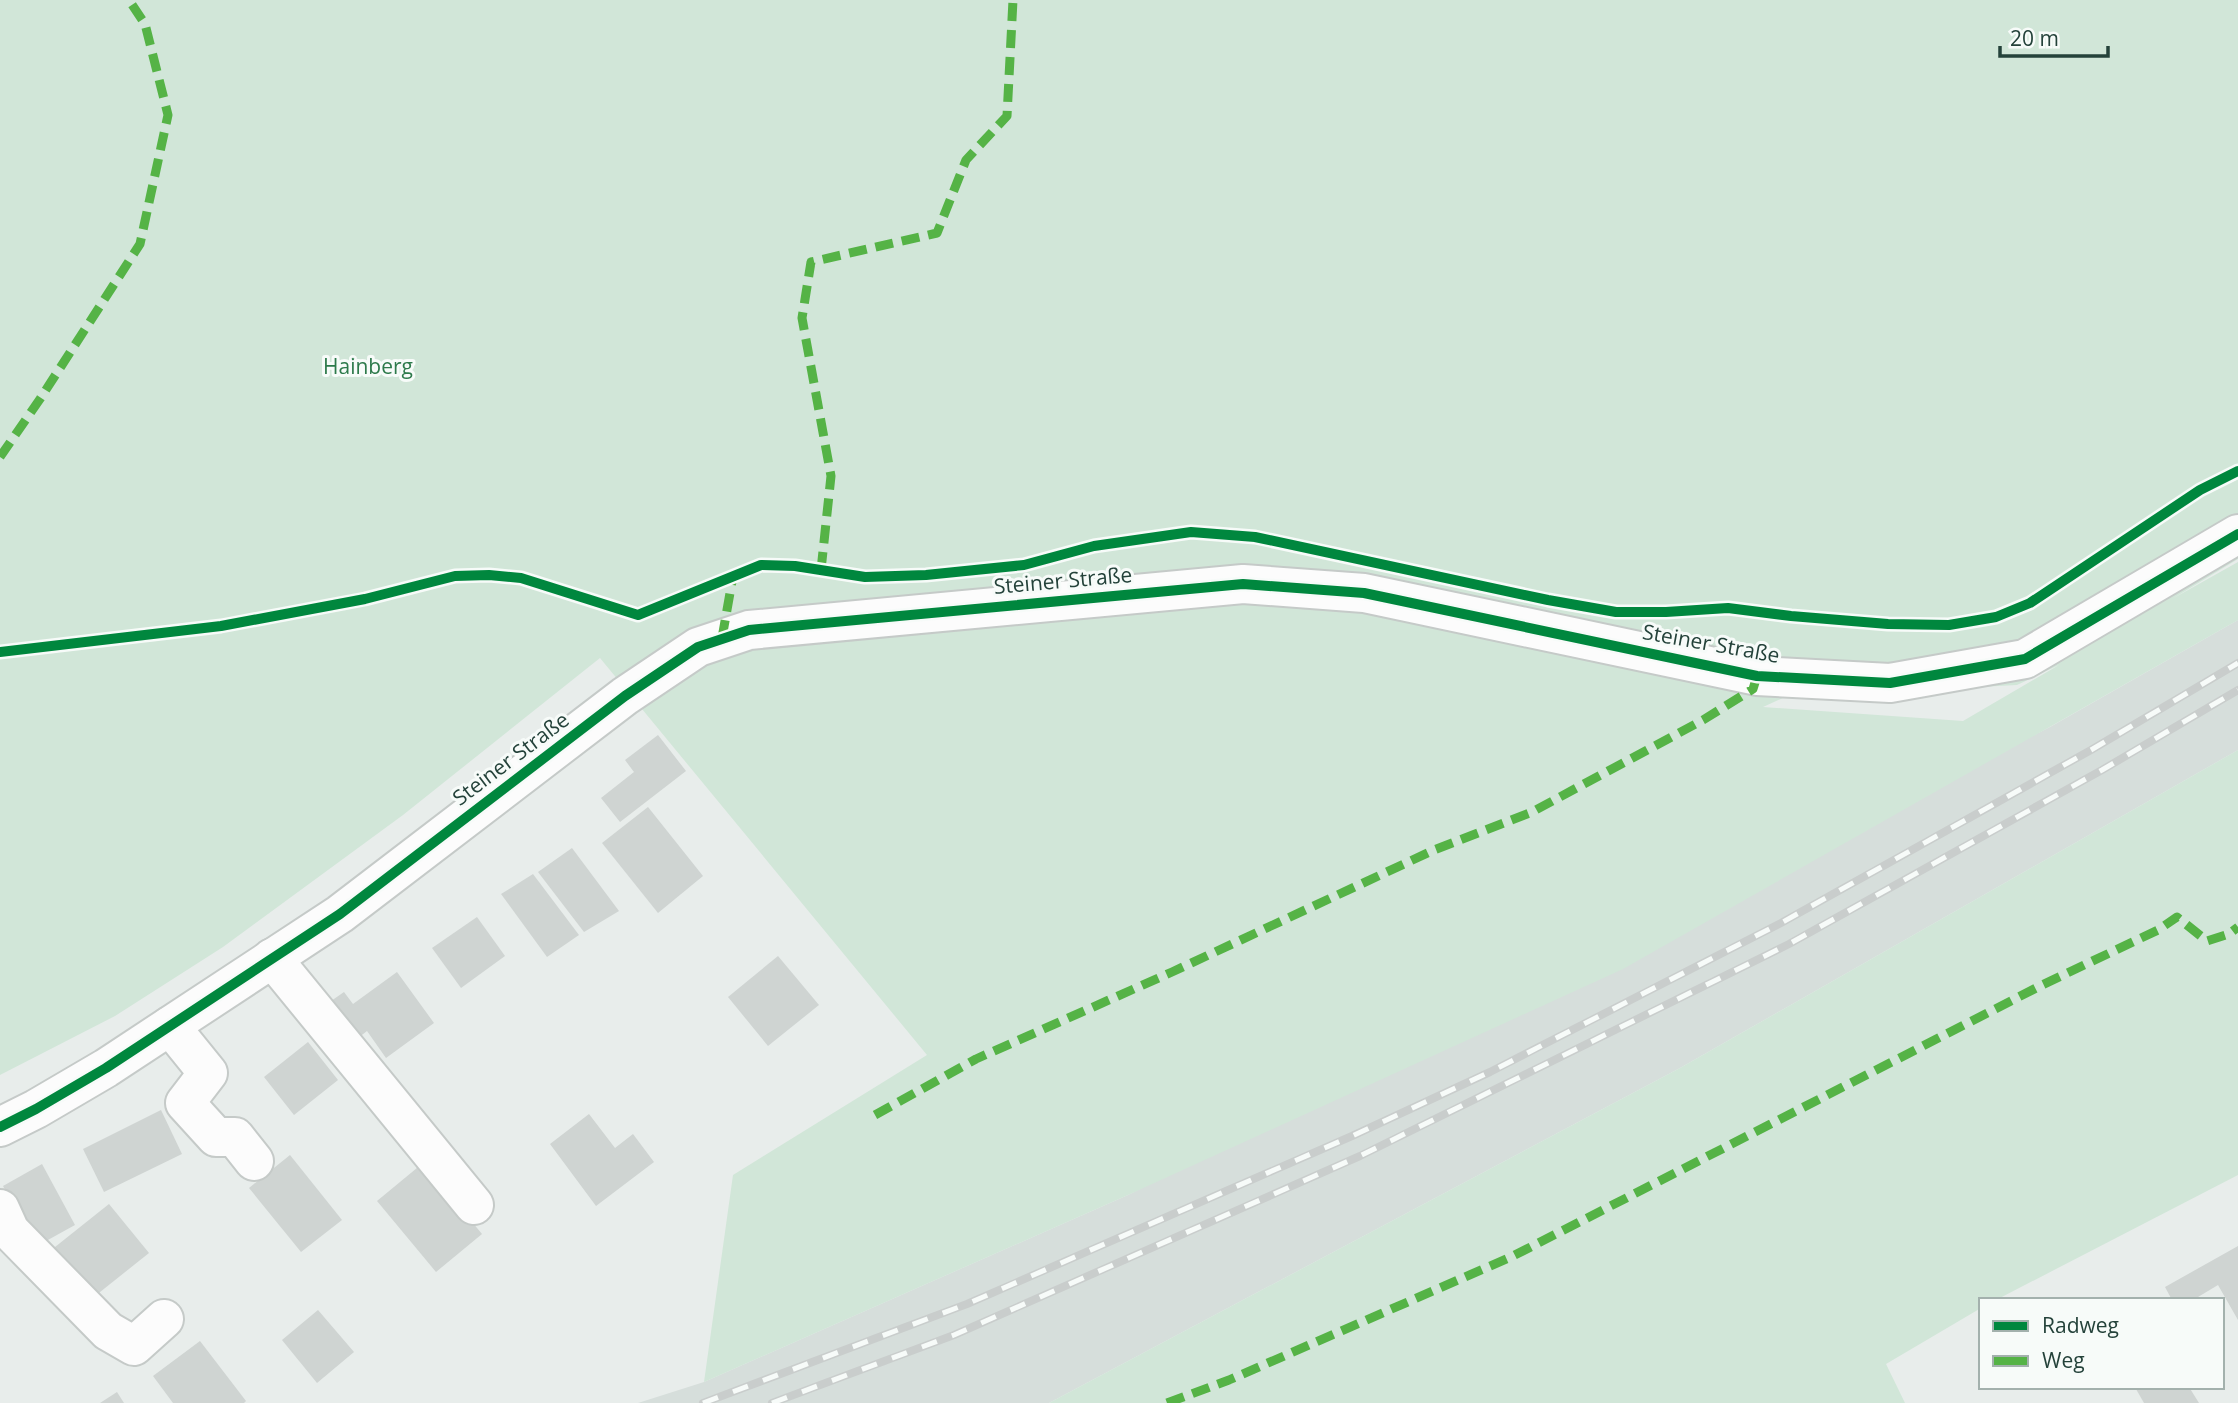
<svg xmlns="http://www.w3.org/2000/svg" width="2238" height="1403" font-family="'Open Sans',sans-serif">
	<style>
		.built { fill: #d6dedb }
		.green { fill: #d1e6d8; fill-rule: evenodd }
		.building { fill: #cfd4d2 }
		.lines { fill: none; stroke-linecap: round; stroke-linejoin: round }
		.minor-casing { stroke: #c5cac8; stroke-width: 42 }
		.minor { stroke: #fcfcfc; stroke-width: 38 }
		.rail-casing { stroke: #c9cdcc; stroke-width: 8 }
		.rail { stroke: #f7fbf9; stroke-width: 5; stroke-dasharray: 16; stroke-linecap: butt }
		.quiet { stroke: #55b346; stroke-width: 9; stroke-dasharray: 18 9; stroke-linecap: butt }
		.cycleway-casing { stroke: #f7fbf9; stroke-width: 15 }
		.cycleway { stroke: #00873e; stroke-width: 10 }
		.labels { text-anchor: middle; stroke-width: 6; stroke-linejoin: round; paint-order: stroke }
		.park-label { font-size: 21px; fill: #2d7a4b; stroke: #f7fbf9 }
		.street-label { font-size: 21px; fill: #24423a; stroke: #f7fbf9 }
	</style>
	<rect width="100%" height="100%" fill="#e8edeb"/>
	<path class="built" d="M2238 620V750L1680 1068 1049 1403H638L704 1382 1128 1195 2050 727Z"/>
	<g class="green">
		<path d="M0 0H2238V559L2172 599 2238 562V620L1623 969 1128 1195 704 1382 733 1175 927 1055 600 658 403 815 223 947 115 1016 0 1075ZM2059 665 1963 721 1763 707 1847 669 1922 690 2017 685Z"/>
		<path d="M2238 750V1175L1996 1300H1981V1308L1886 1364 1905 1403H1049L1680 1068Z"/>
	</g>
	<g class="building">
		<path d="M658 735 686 771 620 822 601 798 634 772 625 760Z"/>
		<path d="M648 807 703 876 658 913 602 843Z"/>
		<path d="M572 848 619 911 584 932 538 872Z"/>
		<path d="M533 874 579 935 547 957 501 894Z"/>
		<path d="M477 917 505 956 461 988 432 948Z"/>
		<path d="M778 956 819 1005 768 1046 728 997Z"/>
		<path d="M397 972 434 1023 386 1058 367 1031 349 1045 321 1008 344 992 353 1004Z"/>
		<path d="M308 1042 338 1080 294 1115 264 1077Z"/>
		<path d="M161 1110 182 1154 104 1192 83 1149Z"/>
		<path d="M589 1114 615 1148 633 1134 654 1162 596 1206 550 1144Z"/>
		<path d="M290 1155 342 1220 301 1252 249 1188Z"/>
		<path d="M423 1163 482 1234 436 1272 377 1201Z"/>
		<path d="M42 1164 75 1225 37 1246 3 1186Z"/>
		<path d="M109 1204 149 1253 90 1300 50 1251Z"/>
		<path d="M2238 1246V1320L2218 1285 2193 1300H2172L2165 1287Z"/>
		<path d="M318 1310 354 1352 317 1383 282 1340Z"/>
		<path d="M200 1341 246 1401 244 1403H173L153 1376Z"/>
		<path d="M2139 1387H2189L2199 1403H2144L2136 1389Z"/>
		<path d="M117 1392 124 1403H100Z"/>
	</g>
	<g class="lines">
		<g class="minor-casing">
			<g id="minor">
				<path d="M272 958 474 1205"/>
				<path d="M170 1026 208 1073 185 1103 216 1137H235L254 1161"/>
				<path d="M0 1127 36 1109 106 1068 340 914 625 696 698 647 749 630 1243 584 1364 593 1757 676 1890 683 2025 659 2238 534"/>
				<path d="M0 1209 10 1231 108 1331 134 1346 164 1319"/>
			</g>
		</g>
		<use href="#minor" class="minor"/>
		<g class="rail-casing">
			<g id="rail">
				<path d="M703 1403 967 1304 1352 1136 1490 1072 1781 923 2091 750 2238 663"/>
				<path d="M772 1403 954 1335 1360 1156 1789 944 2102 770 2238 690"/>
			</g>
		</g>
		<use href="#rail" class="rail"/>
		<g class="quiet">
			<path d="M0 457 40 399 140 244 168 115 145 24 129 0"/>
			<path d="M821 570 831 476 802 318 811 262 937 233 966 160 1007 116 1013 0"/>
			<path d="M722 638 733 576"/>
			<path d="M875 1115 976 1059 1172 972 1434 850 1532 812 1703 720 1753 689 1757 676"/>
			<path d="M1167 1403 1229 1380 1513 1256 2042 985 2158 930 2177 917 2207 941 2229 934 2238 927"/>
		</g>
		<g class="cycleway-casing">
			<g id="cycleway">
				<path d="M0 652 221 626 365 599 455 576 489 575 521 578 638 615 761 565 795 566 865 577 926 575 1024 565 1094 546 1191 532 1255 537 1548 600 1616 612H1666L1728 608 1791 616 1888 624 1949 625 1996 617 2030 603 2200 490 2238 471"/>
				<path d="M0 1127 36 1109 106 1068 340 914 625 696 698 647 749 630 1243 584 1364 593 1757 676 1890 683 2025 659 2238 534"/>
			</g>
		</g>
		<use href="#cycleway" class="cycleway"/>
	</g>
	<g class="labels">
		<g class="park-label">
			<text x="368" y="374">Hainberg</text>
		</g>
		<g class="street-label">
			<text transform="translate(1063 581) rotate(-5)" y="7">Steiner Straße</text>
			<text transform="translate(1711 644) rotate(10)" y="7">Steiner Straße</text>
			<text transform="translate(511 759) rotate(-37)" y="7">Steiner Straße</text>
		</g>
	</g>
	<rect x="1979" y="1298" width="245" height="91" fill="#f7fbf9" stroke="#a3b1ad" stroke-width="2"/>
	<rect x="1993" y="1321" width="35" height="10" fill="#00873e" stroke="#a3b1ad" stroke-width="2"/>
	<text x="2042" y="1333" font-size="21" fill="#24423a">Radweg</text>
	<rect x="1993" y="1356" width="35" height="10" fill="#55b346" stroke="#a3b1ad" stroke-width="2"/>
	<text x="2042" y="1368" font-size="21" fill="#24423a">Weg</text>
	<path d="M2000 46v10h108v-10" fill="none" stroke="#24423a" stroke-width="3.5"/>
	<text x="2010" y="46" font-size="21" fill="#24423a" stroke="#f7fbf9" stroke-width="5" paint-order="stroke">20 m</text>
</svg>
